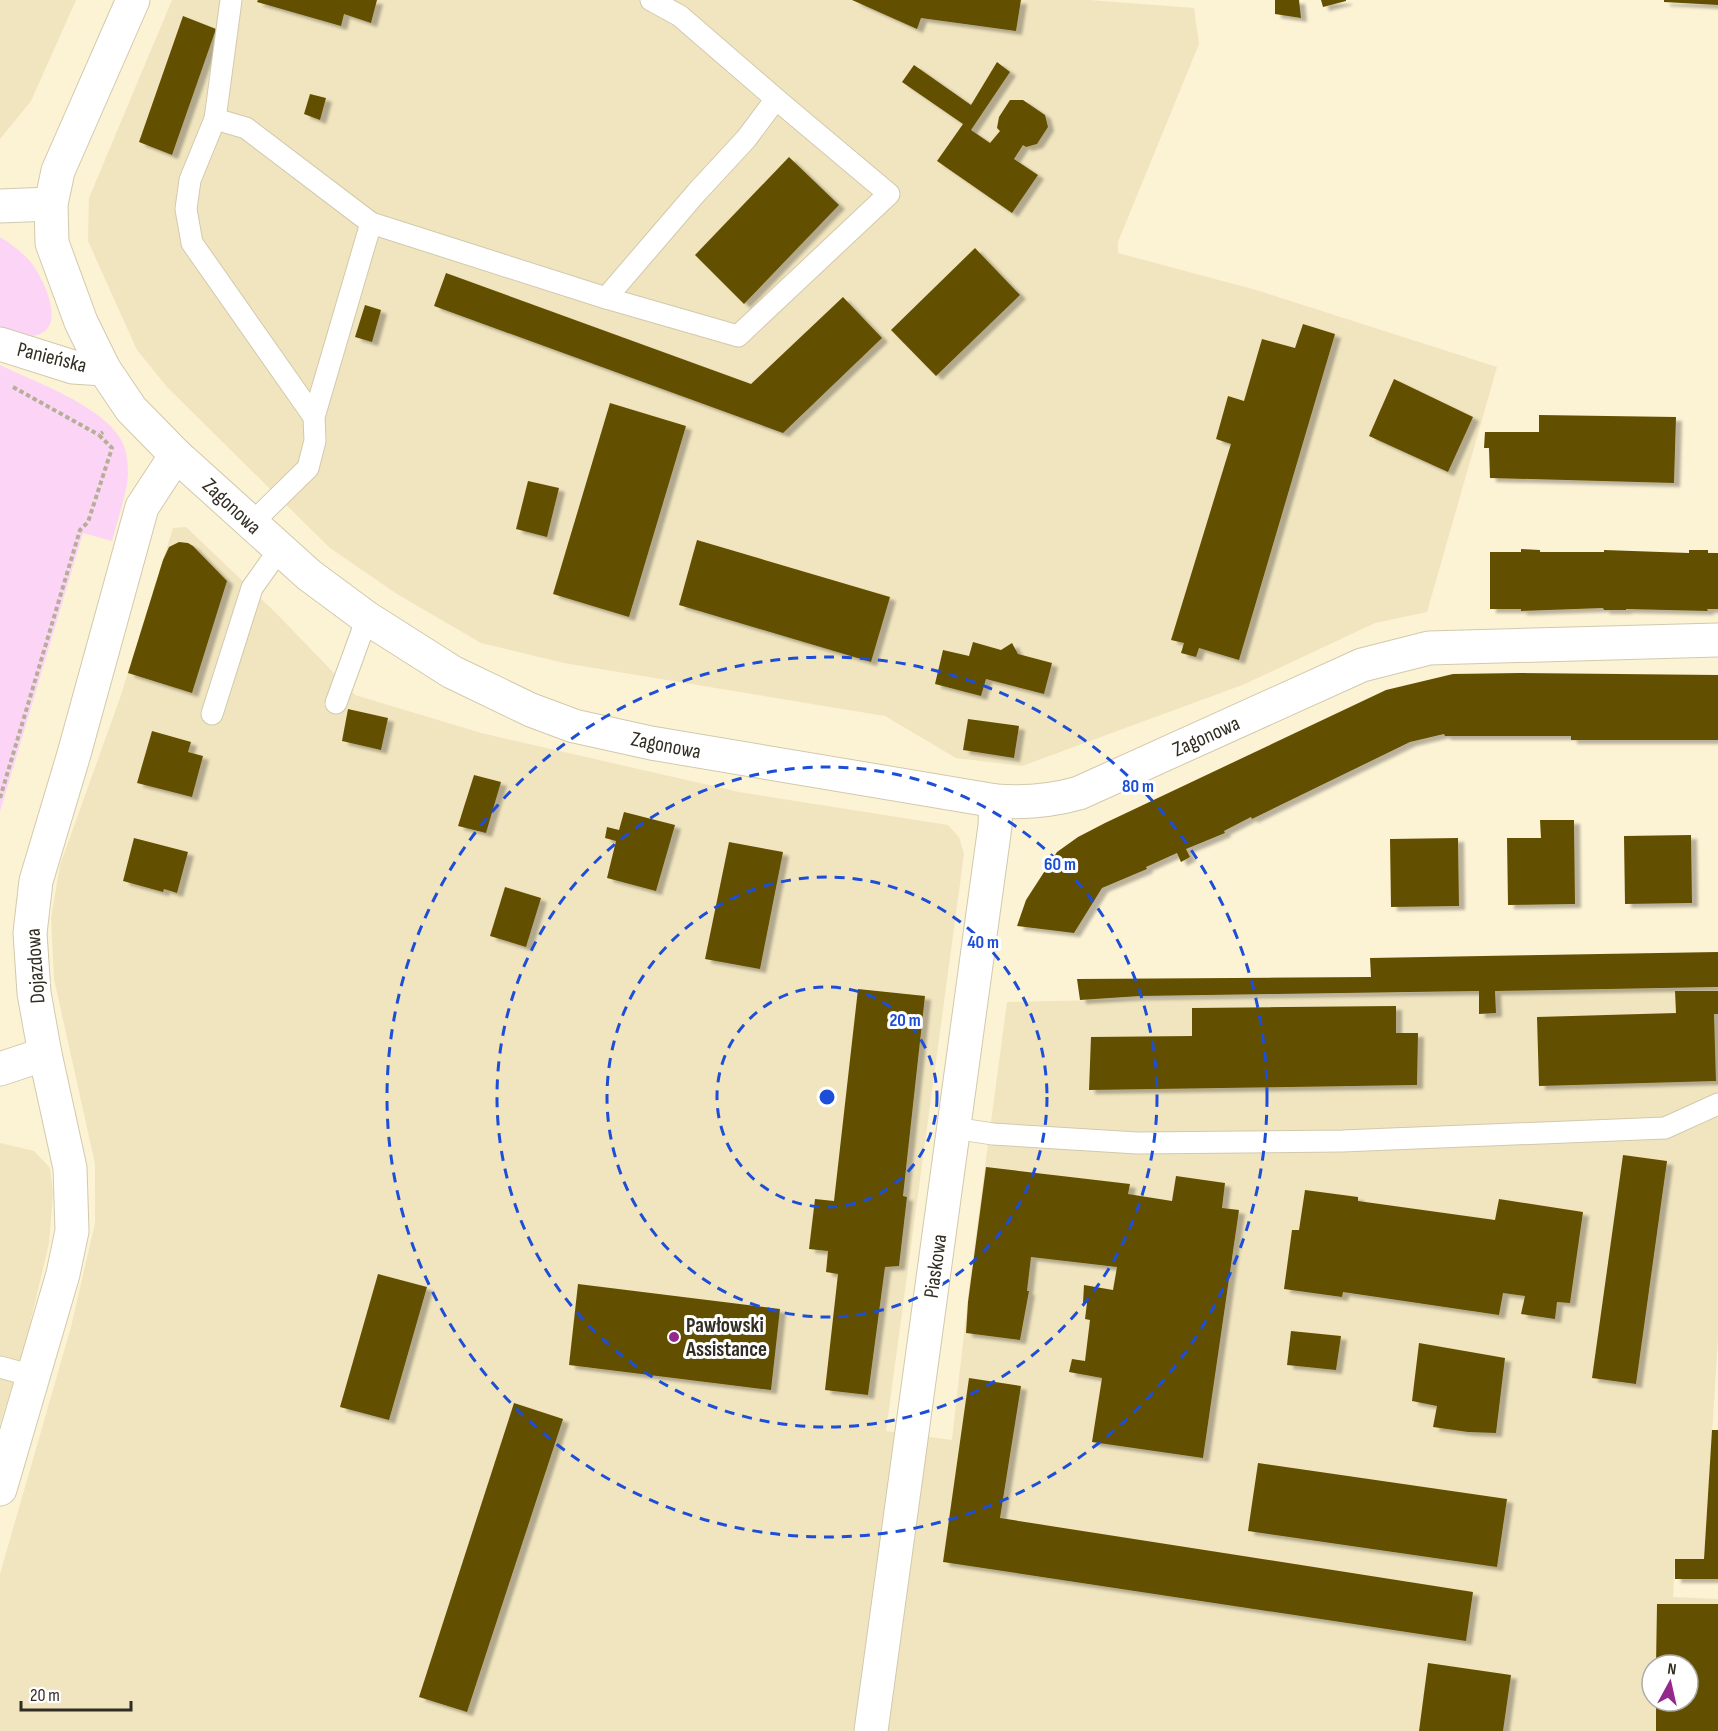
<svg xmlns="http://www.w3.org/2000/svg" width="1718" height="1731" font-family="'Sofia Sans Condensed',sans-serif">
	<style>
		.built { fill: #f1e5c0; fill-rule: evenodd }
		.green { fill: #fcd5f6 }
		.building { fill: #645005; filter: url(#shadow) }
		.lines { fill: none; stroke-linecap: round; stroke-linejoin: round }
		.service-casing { stroke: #d2c9ac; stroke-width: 23 }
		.minor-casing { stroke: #d2c9ac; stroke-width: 35 }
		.path { stroke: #b6ae96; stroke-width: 4; stroke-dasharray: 4.5 3; stroke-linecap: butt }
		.service { stroke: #fff; stroke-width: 21 }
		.minor { stroke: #fff; stroke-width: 33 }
		.ring { fill: none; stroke: #1d4ed8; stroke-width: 3; stroke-dasharray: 10 8 }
		.poi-dot { fill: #94288b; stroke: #fff; stroke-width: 2 }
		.labels { text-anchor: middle; stroke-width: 6; stroke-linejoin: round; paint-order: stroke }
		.street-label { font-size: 21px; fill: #312d22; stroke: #fff }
		.poi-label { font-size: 21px; font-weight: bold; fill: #312d22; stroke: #fff; text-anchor: start }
		.centre { fill: #1d4ed8; stroke: #fff; stroke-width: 3 }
		.ring-label { font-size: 18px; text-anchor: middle; font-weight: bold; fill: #1d4ed8; stroke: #fff; stroke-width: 6; stroke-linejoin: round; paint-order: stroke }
	</style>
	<defs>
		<filter id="shadow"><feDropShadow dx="6" dy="4" stdDeviation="1.5" flood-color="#0004"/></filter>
	</defs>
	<rect width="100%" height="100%" fill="#fcf2d4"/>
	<g class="built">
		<path d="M0 0H76L31 101 0 139Z"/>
		<path d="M172 0H1089L1194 8 1199 44 1118 242V253L1256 290 1497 367 1427 612 1375 623 1245 684 1022 766 956 758 885 716 564 663 481 643 397 594 330 548 168 388 137 350 88 241 89 198Z"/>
		<path d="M186 527 277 614 355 695 481 733 739 792 948 825 959 837 964 854 886 1431 952 1440 970 1280 1007 1002 1367 995 1489 990 1718 988V1339L1704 1559H1675L1673 1597 1718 1599V1731H0V1574L71 1327 95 1223V1164L54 979 51 918 60 865 120 698 173 528ZM1652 1665H1688V1701H1652Z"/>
		<path d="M0 1143 34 1151 50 1168 53 1194 49 1243 26 1341 0 1425Z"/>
	</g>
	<g class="green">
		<path d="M0 237C10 243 21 251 29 260 43 276 71 333 31 336 21 337 10 331 0 328Z"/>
		<path d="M0 365C35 382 100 405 120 438 127 449 128 462 128 474 127 494 117 521 112 541L83 533 0 812Z"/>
	</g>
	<g class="building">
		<path d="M258 0H377L371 23 344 14 341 26 257 2Z"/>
		<path d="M852 0H1021L1016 31 921 18 917 29Z"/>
		<path d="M1275 0H1299L1301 18 1275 14Z"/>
		<path d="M1321 0H1346V1L1323 7Z"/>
		<path d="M1664 0H1718V5L1664 2Z"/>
		<path d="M183 16 216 29 172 155 139 142Z"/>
		<path d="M997 62 1010 72 971 130 990 143 1000 131 997 128 999 117 1010 100H1023L1045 115 1048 127 1037 144 1026 147 1023 145 1014 159 1038 175 1012 213 937 161 963 124 902 82 914 65 971 105Z"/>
		<path d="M310 94 326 98 320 120 304 114Z"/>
		<path d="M789 157 839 205 744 304 695 255Z"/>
		<path d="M975 248 1020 295 936 376 891 330Z"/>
		<path d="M446 273 751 384 843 297 882 338 783 433 434 306Z"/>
		<path d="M365 305 381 310 372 342 355 337Z"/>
		<path d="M1303 324 1335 334 1239 660 1199 648 1196 657 1181 653 1184 643 1171 640 1231 444 1216 439 1228 396 1244 401 1262 339 1295 348Z"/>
		<path d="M1394 379 1473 417 1448 472 1369 436Z"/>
		<path d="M610 403 686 426 629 617 553 594Z"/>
		<path d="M1539 415 1676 417 1674 483 1490 478 1489 448H1484L1485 432H1539Z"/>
		<path d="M528 481 559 488 547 537 516 529Z"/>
		<path d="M697 540 890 597 871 662 679 605Z"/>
		<path d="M179 542 188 543 193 546 227 581 192 693 128 673 163 560 169 547Z"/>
		<path d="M1521 549 1540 550V552H1604V550L1689 553V550H1708V553H1718V609H1707L1708 611 1626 609V610H1604L1603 608 1521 611V609H1490V552H1521Z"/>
		<path d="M973 642 1001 650 1012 643 1018 654 1052 663 1044 694 986 679 981 696 935 684 943 650 969 656Z"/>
		<path d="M1520 673 1718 675V740H1571V736H1445L1444 734 1410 742 1252 819 1251 817 1224 831 1225 833 1186 849 1190 857 1181 862 1177 853 1146 867 1147 869 1102 888 1074 933 1017 926 1026 900 1057 852 1078 837 1105 823 1386 690 1453 674Z"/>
		<path d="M348 709 388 718 381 750 342 741Z"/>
		<path d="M968 719 1019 726 1014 758 963 750Z"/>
		<path d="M152 731 191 742 188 752 203 756 192 797 137 783Z"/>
		<path d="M474 775 501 782 486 833 458 826Z"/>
		<path d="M624 812 675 825 656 891 607 878 616 841 605 838 607 827 619 830Z"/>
		<path d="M1540 820H1574L1575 904 1508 905 1507 838H1541Z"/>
		<path d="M1691 835 1692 903 1625 904 1624 836Z"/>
		<path d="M134 838 188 852 177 893 164 889 163 892 123 881Z"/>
		<path d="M1458 838 1459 906 1391 907 1390 839Z"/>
		<path d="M729 842 783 852 760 969 705 959Z"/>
		<path d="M505 887 541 898 526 947 490 936Z"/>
		<path d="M1718 952V987L1495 991 1496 1013 1479 1014V991L1140 996 1080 1000 1077 979 1371 977 1370 958Z"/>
		<path d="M858 989 925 996 903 1196 907 1197 899 1266 885 1267 868 1395 825 1390 838 1274 826 1272 828 1251 809 1249 815 1199 834 1201Z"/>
		<path d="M1675 991H1718V1014H1714L1716 1081 1539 1086 1537 1017 1676 1013Z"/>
		<path d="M1396 1006V1033H1418L1417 1085 1089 1090 1091 1037 1192 1036V1008Z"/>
		<path d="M1623 1155 1667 1161 1636 1384 1592 1378Z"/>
		<path d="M986 1167 1130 1184 1128 1194 1172 1201 1176 1176 1225 1183 1222 1208 1239 1210 1203 1458 1092 1442 1102 1378 1069 1372 1072 1359 1085 1361 1090 1320 1085 1319 1087 1303H1083L1084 1285 1113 1290 1117 1267 1031 1257 1027 1291H1029L1020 1340 966 1333 968 1302Z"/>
		<path d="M1305 1190 1358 1197V1201L1495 1220 1499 1199 1583 1212 1570 1303 1557 1302 1555 1319 1521 1314 1525 1296 1503 1293 1499 1315 1343 1292 1342 1297 1284 1289 1292 1230H1299Z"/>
		<path d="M378 1274 427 1287 389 1420 340 1407Z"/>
		<path d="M578 1284 780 1309 771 1390 569 1365Z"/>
		<path d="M1291 1331 1341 1336 1336 1370 1287 1365Z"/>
		<path d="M1419 1343 1505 1358 1496 1433 1468 1432 1433 1427 1437 1406 1412 1401Z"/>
		<path d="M969 1378 1021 1386 1000 1518 1473 1592 1466 1641 943 1562Z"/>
		<path d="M514 1403 563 1419 467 1712 419 1697Z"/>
		<path d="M1712 1430H1718V1579H1675V1559H1704Z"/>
		<path d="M1258 1463 1507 1499 1497 1567 1248 1531Z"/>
		<path d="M1657 1604H1718V1731H1656V1701H1688V1665H1656Z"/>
		<path d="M1428 1663 1511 1675 1503 1731H1419Z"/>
	</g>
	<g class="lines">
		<g class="service-casing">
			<g id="service">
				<path d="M231 0 215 119 190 180 186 209 192 243 314 417"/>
				<path d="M215 119 246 128 371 223 606 298 697 192 746 139 776 99 680 16 651 0"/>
				<path d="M606 298 738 336 889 194 776 99"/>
				<path d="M251 524 308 468 315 441 314 417 371 223"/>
				<path d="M336 703 367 618"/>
				<path d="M212 714 252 588 279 550"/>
				<path d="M954 1128 993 1134 1137 1143 1342 1141 1665 1128 1718 1104"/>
				<path d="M0 1367 33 1376"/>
			</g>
		</g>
		<g class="minor-casing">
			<g id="minor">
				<path d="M133 0 58 171 51 204 52 243 81 322 104 369 131 409 176 455 309 575 367 618 452 672 531 710 574 726 651 743 996 801C1025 803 1051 801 1079 793L1362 665 1429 648 1718 640"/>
				<path d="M0 206 51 204"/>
				<path d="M0 344 73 367 104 369"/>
				<path d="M0 1069 45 1054"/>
				<path d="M0 1489 63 1274 72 1231 70 1168 45 1054 34 993 30 933 36 881 74 754 142 507 176 455"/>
				<path d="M871 1731 995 826 996 801"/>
			</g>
		</g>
		<g class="path">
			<path d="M13 387 99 435"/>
			<path d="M0 798 80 530 88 522 112 448 99 435 103 432"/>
		</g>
		<use href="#service" class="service"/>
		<use href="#minor" class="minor"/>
	</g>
	<g class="ring">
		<circle cx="827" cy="1097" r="110"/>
		<circle cx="827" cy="1097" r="220"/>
		<circle cx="827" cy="1097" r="330"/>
		<circle cx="827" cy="1097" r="440"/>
	</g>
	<circle class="poi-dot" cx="674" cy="1337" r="6"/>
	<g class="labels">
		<g class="street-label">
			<text transform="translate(52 357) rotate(14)" y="7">Panieńska</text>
			<text transform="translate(232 506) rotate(43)" y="7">Zagonowa</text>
			<text transform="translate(1206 736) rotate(-24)" y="7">Zagonowa</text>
			<text transform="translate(666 745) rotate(11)" y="7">Zagonowa</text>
			<text transform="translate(35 966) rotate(-94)" y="7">Dojazdowa</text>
			<text transform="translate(935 1266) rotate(-82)" y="7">Piaskowa</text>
		</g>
		<g class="poi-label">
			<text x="686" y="1332">Pawłowski<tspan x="686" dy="24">Assistance</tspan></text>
		</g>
	</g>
	<circle cx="827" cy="1097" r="9" class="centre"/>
	<g class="ring-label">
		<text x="1138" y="792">80 m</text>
		<text x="1060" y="870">60 m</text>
		<text x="983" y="948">40 m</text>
		<text x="905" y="1026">20 m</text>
	</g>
	<g transform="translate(1670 1683) rotate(8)"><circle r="28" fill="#ffffff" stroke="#adaba7" stroke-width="1.5"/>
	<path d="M0-4.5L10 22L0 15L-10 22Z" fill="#94288b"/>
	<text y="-9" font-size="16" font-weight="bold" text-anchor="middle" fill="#312d22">N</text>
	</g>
	<path d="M21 1701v9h110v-9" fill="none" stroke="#312d22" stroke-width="3"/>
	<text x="30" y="1701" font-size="18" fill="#312d22" stroke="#ffffff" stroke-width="4.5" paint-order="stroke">20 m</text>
</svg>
